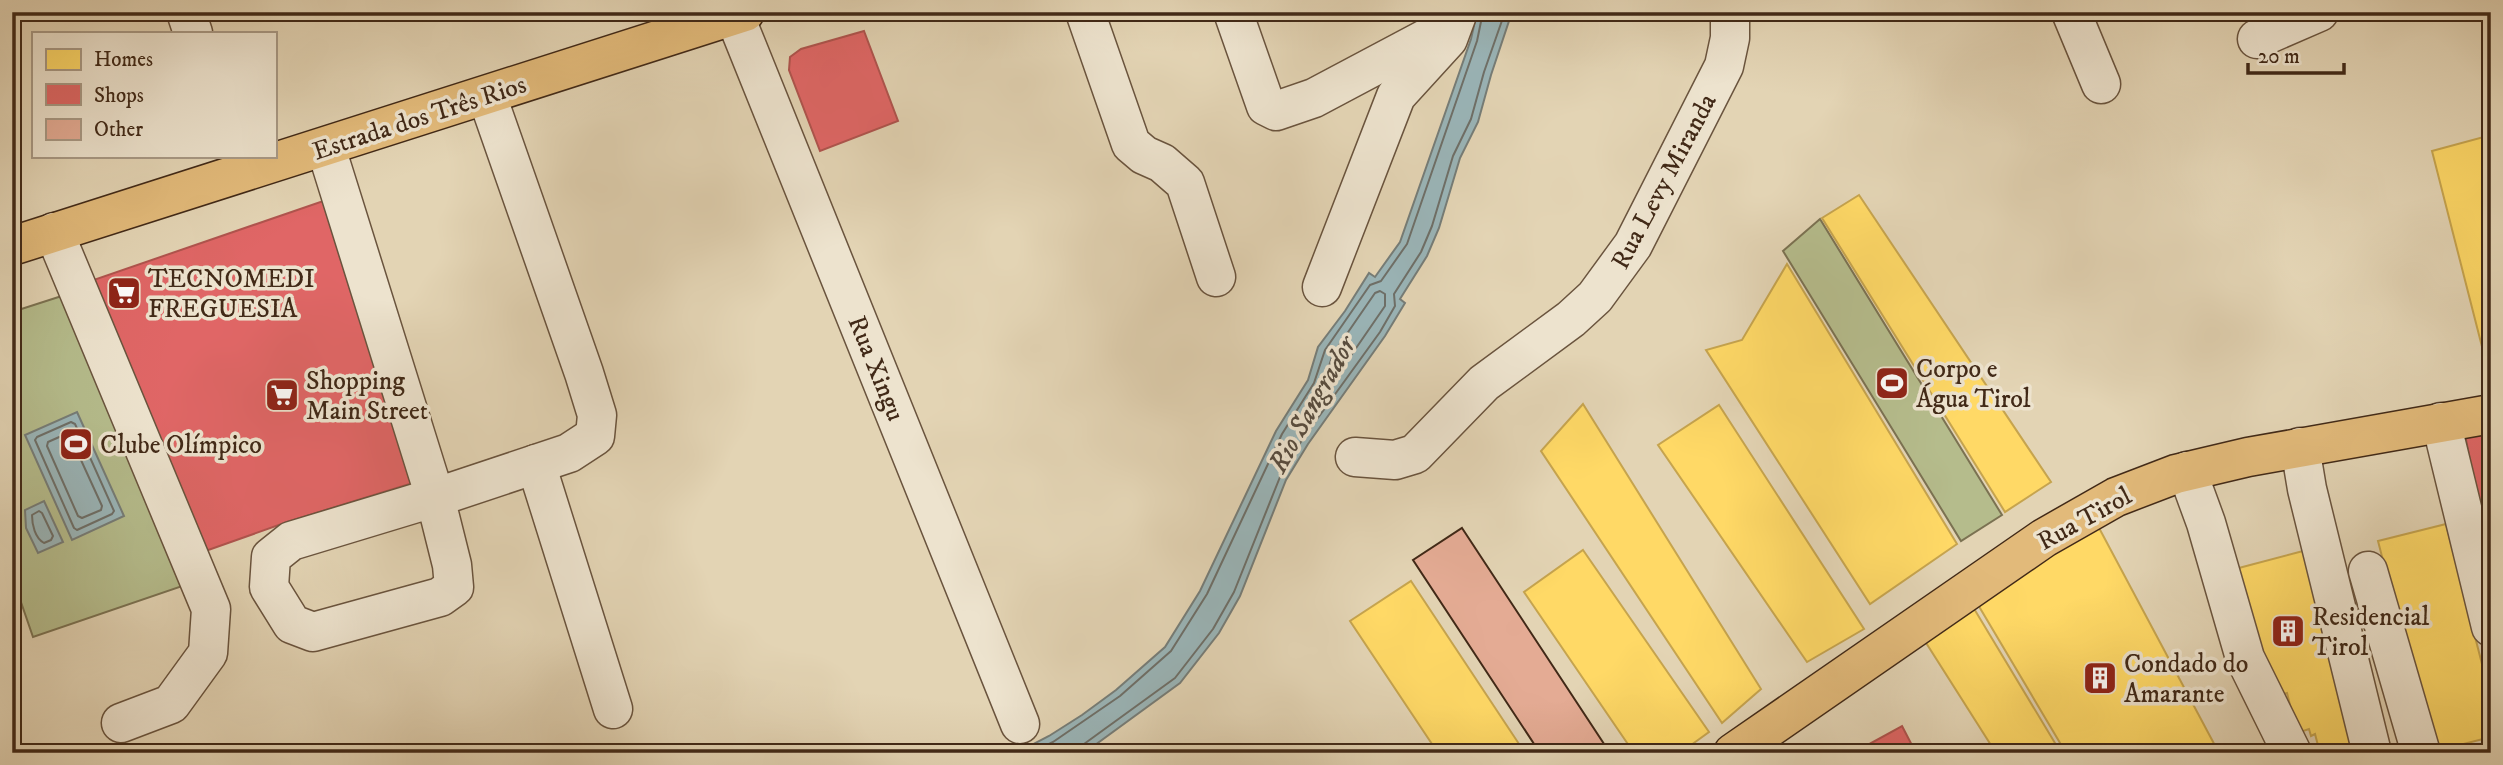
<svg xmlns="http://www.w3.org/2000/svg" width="2503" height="765" font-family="'IM FELL DW Pica',serif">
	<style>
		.green { fill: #b5bc8c; stroke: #7b7252; stroke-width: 2 }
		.water { fill: #9ab5b8; stroke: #767d78; stroke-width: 2 }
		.homes { fill: #ffd966; stroke: #c6a44e; stroke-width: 2 }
		.shops { fill: #e06666; stroke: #b0544e; stroke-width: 2 }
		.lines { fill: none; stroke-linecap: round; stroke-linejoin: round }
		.shore { stroke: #6e6f68; stroke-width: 2 }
		.building { fill: #e4ab94; stroke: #412917; stroke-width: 2 }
		.minor-casing { stroke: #6a543e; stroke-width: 41 }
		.major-casing { stroke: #412917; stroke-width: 41 }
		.minor { stroke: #ede3ce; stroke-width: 38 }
		.major { stroke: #e2ba7a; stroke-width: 38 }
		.labels { text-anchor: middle; stroke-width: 7; stroke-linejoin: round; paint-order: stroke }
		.street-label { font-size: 26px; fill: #412917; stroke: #ede3ce }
		.poi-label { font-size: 26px; fill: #412917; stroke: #ede3ce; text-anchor: start }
		.water-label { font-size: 28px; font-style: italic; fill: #574c3f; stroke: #ede3ce }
	</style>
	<rect width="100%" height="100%" fill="#e3d4b4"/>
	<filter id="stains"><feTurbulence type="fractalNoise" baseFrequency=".00286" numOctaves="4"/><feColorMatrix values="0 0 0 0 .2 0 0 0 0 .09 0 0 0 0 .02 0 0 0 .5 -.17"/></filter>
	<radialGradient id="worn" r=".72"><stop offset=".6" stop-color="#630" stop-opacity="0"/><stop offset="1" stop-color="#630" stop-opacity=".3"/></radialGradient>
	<g class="green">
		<path d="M1820 219 2002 515 1961 541 1783 251Z"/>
		<path d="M71 293 203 579 33 637 12 576V312Z"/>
	</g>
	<g class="water">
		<path d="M1477 12H1512L1491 75 1478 122 1460 158 1439 228 1427 256 1400 299 1405 303 1385 336 1308 444 1286 480 1240 596 1219 633 1180 683 1084 753H1016L1049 736 1082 715 1116 690 1165 647 1200 591 1276 431 1308 380 1318 347 1345 311 1369 273 1375 277 1400 242 1471 39Z"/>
		<path d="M77 412 124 516 72 540 25 435Z"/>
		<path d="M44 501 63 542 38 553 26 528 25 510Z"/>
	</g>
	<g class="homes">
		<path d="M2491 135V378H2490L2432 151Z"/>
		<path d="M1859 195 2051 482 2005 512 1822 218Z"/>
		<path d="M1787 264 1957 544 1870 604 1706 350 1742 340Z"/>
		<path d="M1583 404 1761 689 1722 723 1541 451Z"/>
		<path d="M1719 405 1864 629 1807 662 1658 445Z"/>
		<path d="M2446 524 2491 699V737L2432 752 2378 541Z"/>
		<path d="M2098 526 2219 753H2066L1977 603Z"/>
		<path d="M1583 550 1709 732 1680 753H1634L1524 592Z"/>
		<path d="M2303 551 2357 753H2320L2315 734 2311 736 2309 729 2297 733 2287 693 2269 698 2235 569Z"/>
		<path d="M1411 581 1525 753H1438L1350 621Z"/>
		<path d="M1973 607 2061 753H1996L1923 638Z"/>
	</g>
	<g class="shops">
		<path d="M864 31 898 121 820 151 789 70 790 57 801 49Z"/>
		<path d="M332 198 416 482 290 521 197 554 79 285Z"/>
		<path d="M2491 430V573L2465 434Z"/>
		<path d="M1902 726 1916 753H1853Z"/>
	</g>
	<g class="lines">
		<g class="shore">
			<path d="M1380 291 1385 294V306L1330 386 1325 387 1323 384 1333 354 1375 293Z"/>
			<path d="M71 422 75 424 114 511 112 514 77 530 74 528 35 440 37 437Z"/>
			<path d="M66 434 70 436 102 506 101 510 82 518 78 516 47 446 48 442Z"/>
			<path d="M39 511 42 513 53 536 51 540 44 543C35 538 32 525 32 515Z"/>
			<path d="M1031 753 1053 742 1120 696 1171 651 1207 594 1282 434 1314 383 1325 350 1370 285 1381 281 1407 244 1477 41 1483 12"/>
			<path d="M1081 753 1084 744 1175 678 1213 629 1234 592 1280 477 1302 440 1380 332 1395 306 1394 294 1421 252 1432 226 1453 156 1471 119 1484 72 1505 12"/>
		</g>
	</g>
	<path class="building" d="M1462 528 1610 753H1540L1413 560Z"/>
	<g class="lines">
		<g class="minor-casing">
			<g id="minor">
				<path d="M186 12 193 33"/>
				<path d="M733 12 1020 724"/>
				<path d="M1085 12 1131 144 1144 155 1162 163 1185 183 1216 277"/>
				<path d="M1233 12 1266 106 1276 111 1314 98 1444 29"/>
				<path d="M2071 12 2101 84"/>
				<path d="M2257 39 2319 12"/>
				<path d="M326 148 435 497 452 565 454 587 440 597 313 632 292 624 269 587 271 557 291 541 446 494 569 453 595 436 597 415 584 373 487 96"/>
				<path d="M54 232 211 609 208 653 171 704 121 723"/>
				<path d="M1322 287 1396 96 1448 39 1458 12"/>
				<path d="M2441 422 2491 627"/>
				<path d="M2300 447 2307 489 2372 753"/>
				<path d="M1355 457 1395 460 1415 454 1484 383 1571 319 1595 297 1633 245 1724 66 1730 38V12"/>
				<path d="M536 464 613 709"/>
				<path d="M2187 471 2206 523 2245 658 2292 753"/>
				<path d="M2368 571 2421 753"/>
			</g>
		</g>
		<g class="major-casing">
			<g id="major">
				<path d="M12 246 745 12"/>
				<path d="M1733 753 2044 538 2116 497 2176 474 2248 457 2491 414"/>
			</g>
		</g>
		<use href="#minor" class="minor"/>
		<use href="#major" class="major"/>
	</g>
	<defs>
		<g id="supermarket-square" transform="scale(1.75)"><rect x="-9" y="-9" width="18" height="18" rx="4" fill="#8f2418" stroke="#ede3ce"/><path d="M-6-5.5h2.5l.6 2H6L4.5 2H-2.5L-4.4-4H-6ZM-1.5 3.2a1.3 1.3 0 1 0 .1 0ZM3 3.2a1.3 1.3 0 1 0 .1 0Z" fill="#fff"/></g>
		<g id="stadium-square" transform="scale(1.75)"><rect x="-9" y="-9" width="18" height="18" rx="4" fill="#8f2418" stroke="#ede3ce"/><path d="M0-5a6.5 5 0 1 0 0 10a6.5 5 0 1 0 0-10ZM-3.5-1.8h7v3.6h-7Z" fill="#fff"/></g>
		<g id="building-square" transform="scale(1.75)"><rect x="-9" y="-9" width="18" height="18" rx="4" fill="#8f2418" stroke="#ede3ce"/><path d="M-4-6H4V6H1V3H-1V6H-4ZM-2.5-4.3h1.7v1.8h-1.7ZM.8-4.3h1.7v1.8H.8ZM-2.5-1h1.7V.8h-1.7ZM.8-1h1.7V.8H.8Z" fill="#fff"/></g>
	</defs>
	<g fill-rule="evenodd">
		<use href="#supermarket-square" x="124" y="293"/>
		<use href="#stadium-square" x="1892" y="383"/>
		<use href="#supermarket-square" x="282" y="395"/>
		<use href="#stadium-square" x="76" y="444"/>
		<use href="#building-square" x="2288" y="631"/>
		<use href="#building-square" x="2100" y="678"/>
	</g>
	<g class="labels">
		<g class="street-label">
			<text transform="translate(419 117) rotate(-18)" y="9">Estrada dos Três Rios</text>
			<text transform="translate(1663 181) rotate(-62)" y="9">Rua Levy Miranda</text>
			<text transform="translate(877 368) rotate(68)" y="9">Rua Xingu</text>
			<text transform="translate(2084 518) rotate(-29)" y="9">Rua Tirol</text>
		</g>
		<g class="poi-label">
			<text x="148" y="287">TECNOMEDI<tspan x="148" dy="30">FREGUESIA</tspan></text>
			<text x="1916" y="377">Corpo e<tspan x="1916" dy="30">Água Tirol</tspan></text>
			<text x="306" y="389">Shopping<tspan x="306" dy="30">Main Street</tspan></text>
			<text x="100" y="453">Clube Olímpico</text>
			<text x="2312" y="625">Residencial<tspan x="2312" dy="30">Tirol</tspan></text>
			<text x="2124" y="672">Condado do<tspan x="2124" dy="30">Amarante</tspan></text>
		</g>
		<g class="water-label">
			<text transform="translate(1311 404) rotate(-61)" y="10">Rio Sangrador</text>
		</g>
	</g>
	<rect width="2503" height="765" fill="none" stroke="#e3d4b4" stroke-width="42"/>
	<rect x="14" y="14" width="2475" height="737" fill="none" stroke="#412917" stroke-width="3.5"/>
	<rect x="21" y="21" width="2461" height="723" fill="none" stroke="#412917" stroke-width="2"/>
	<rect x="32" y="32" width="245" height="126" fill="#ede3ce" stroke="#a89985" stroke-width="2"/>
	<rect x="46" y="49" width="35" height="21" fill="#ffd966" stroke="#a89985" stroke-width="2"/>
	<text x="94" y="66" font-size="21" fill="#412917">Homes</text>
	<rect x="46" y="84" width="35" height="21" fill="#e06666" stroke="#a89985" stroke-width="2"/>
	<text x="94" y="102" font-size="21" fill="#412917">Shops</text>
	<rect x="46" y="119" width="35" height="21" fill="#e4ab94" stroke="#a89985" stroke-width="2"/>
	<text x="94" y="136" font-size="21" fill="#412917">Other</text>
	<path d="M2248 63v10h96v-10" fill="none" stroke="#412917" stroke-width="3.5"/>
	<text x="2258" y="63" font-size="21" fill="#412917" stroke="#ede3ce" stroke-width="5" paint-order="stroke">20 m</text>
	<rect width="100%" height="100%" filter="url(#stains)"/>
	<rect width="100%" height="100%" fill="url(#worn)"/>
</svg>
